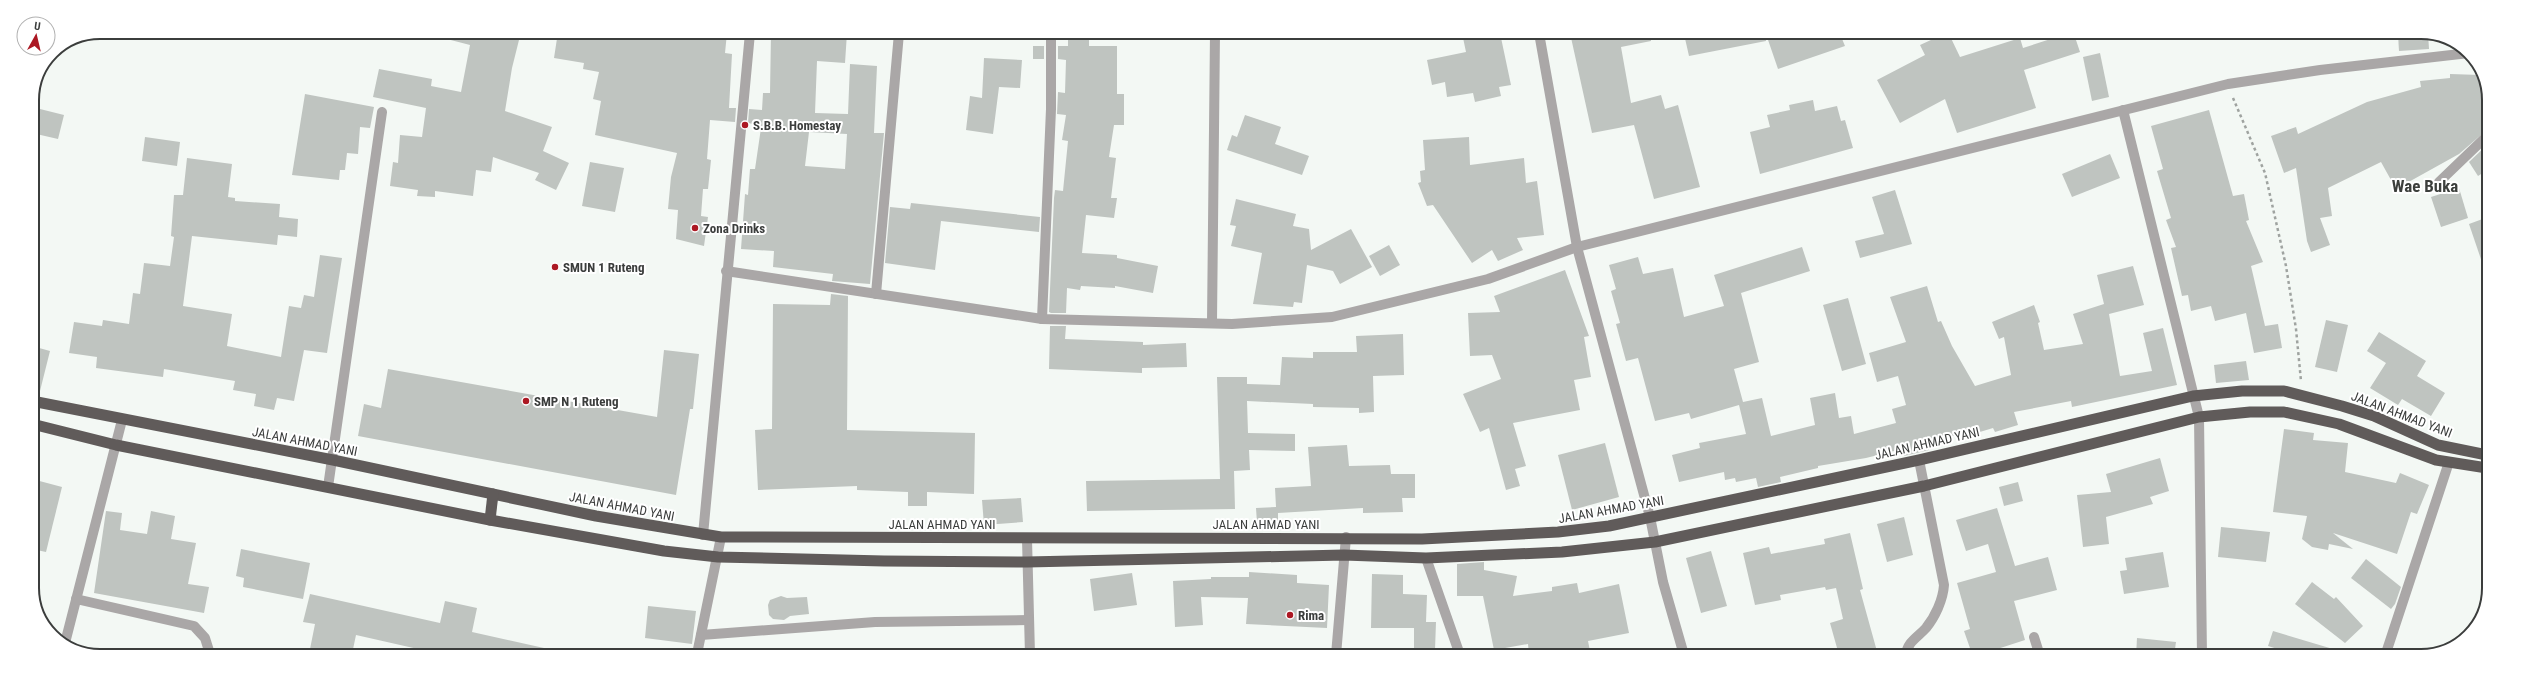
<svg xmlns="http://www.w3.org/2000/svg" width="2521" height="688" font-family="'Roboto Condensed',sans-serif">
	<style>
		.building { fill: #bfc4c0; fill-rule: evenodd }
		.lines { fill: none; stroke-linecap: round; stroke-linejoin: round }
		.path { stroke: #9fa3a0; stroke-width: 2.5; stroke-dasharray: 3 3; stroke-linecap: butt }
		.minor { stroke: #aaa7a7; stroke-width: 10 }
		.tertiary { stroke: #aaa7a7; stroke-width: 10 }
		.trunk { stroke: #605b5a; stroke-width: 11 }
		.poi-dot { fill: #ac1823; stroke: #fff; stroke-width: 1.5 }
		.labels { text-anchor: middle; stroke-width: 4; stroke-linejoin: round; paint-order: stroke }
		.poi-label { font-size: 13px; font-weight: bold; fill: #3b3d3c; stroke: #fff; text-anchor: start }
		.street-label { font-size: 13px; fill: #3b3d3c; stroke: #fff }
		.district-label { font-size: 17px; font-weight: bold; fill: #3c3f3c; stroke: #fff }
		.rim { fill: none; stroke: #3b3d3c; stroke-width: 2 }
	</style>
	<rect width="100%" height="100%" fill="#f3f8f4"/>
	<g class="building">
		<path d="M443 32H521L512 68 505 111 552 127 543 151 569 163 556 190 535 180 539 173 493 157 491 172 476 170 473 196 435 191V197L417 196 418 190 390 186 393 162 398 163 400 135 422 137 426 108 373 97 379 69 432 79 431 86 461 92 470 45 443 38Z"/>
		<path d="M558 32 727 33 725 53 732 54 729 108H736L735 122 710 120 707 159 711 160 708 189H703L701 216 708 217 704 246 676 239 678 210 668 209 671 177 677 153 595 135 601 101 593 99 599 72 583 69 584 63 554 58Z"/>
		<path d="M771 33H847L845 63 817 61 815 113 848 114 850 64 877 66 874 133H884L870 284 832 281 833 274 773 267 774 251 741 249 745 194 748 195 750 169H755L761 128 753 127V124L748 123 749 109 762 110 763 93H770ZM809 132 847 134 845 169 805 166Z"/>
		<path d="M1068 33H1089V46H1117V94H1124V125H1114L1109 157 1116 158 1111 198H1117L1114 218 1086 215 1082 253 1117 255V258L1158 266 1153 293 1115 286V288L1081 286 1080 290 1067 288 1066 313H1051L1049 312 1054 198 1055 190 1063 191 1068 141 1062 140 1066 115 1057 114 1058 92 1065 93 1066 60 1058 59V46H1068Z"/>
		<path d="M1462 33H1500L1511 85 1499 87 1501 96 1475 102 1473 93 1447 97 1445 82 1432 85 1427 60 1466 52Z"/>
		<path d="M1570 33 1651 34V41L1621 47 1631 103 1661 95 1665 109 1678 105 1700 187 1654 199 1634 125 1592 133Z"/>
		<path d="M1684 34H1765L1766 41 1689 56Z"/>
		<path d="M1766 34H1840L1845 46 1778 69Z"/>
		<path d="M1944 34H1949L1960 57 2020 38 2023 48 2066 34H2074L2080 52 2024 70 2036 108 1957 133 1945 99 1900 123 1877 80 1925 55 1920 45Z"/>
		<path d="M2398 34H2428L2429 49 2399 51Z"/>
		<rect x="1033" y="46" width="11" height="13"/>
		<path d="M2100 53 2109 97 2092 101 2083 57Z"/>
		<path d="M984 58 1022 60 1020 88 999 87 993 134 966 130 970 96 982 98Z"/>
		<path d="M2450 74 2480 75 2489 95V128L2459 154 2396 189 2381 162 2328 188 2332 216 2320 218 2330 245 2311 252 2307 241 2296 168 2284 173 2271 136 2296 127 2298 134 2367 102 2421 87 2420 81 2450 78Z"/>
		<path d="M305 94 374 107 370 128 360 127 358 154 347 153 345 170H340L339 180 292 175Z"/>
		<path d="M1813 100 1815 111 1837 106 1841 121 1845 120 1853 148 1760 174 1750 132 1770 127 1767 115 1790 110 1789 105Z"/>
		<path d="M32 107 64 115 58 139 32 133Z"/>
		<path d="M2209 110 2233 196 2244 194 2249 220 2246 221 2263 262 2251 266 2265 326 2278 324 2282 348 2254 353 2246 313 2215 321 2211 306 2191 311 2188 295 2182 296 2171 248 2176 247 2166 220 2171 218 2157 171 2163 169 2151 126Z"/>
		<path d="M1245 115 1281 127 1275 144 1309 156 1302 175 1227 150 1232 135 1237 137Z"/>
		<path d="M145 137 180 142 177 166 142 161Z"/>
		<path d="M1469 137 1470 165 1524 158 1526 183 1537 181 1544 235 1517 238 1523 250 1498 261 1492 250 1472 263 1433 205 1427 206 1418 183 1421 182 1420 171 1425 170 1423 140Z"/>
		<path d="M2489 143V169L2478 176 2469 162Z"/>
		<path d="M2110 154 2120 178 2072 197 2062 174Z"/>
		<path d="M187 158 232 164 228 197 235 198V201L280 204 279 217 298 219 297 237 278 235 277 245 192 236 183 306 232 314 227 346 281 357 289 306 301 308 304 295 314 297 320 255 342 258 327 353 304 350 294 401 277 398 274 410 254 406 256 394 233 390 235 381 164 369 163 377 96 368 97 357 69 353 74 322 102 326 103 320 129 324 133 293 140 294 144 263 170 266 174 237 171 236 174 195H183Z"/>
		<path d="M590 162 624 168 615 212 582 206Z"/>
		<path d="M2459 188 2468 218 2441 227 2431 197Z"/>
		<path d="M1895 190 1912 244 1860 258 1855 241 1884 234 1872 197Z"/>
		<path d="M1236 199 1296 214 1293 226 1309 229 1311 250 1351 229 1372 267 1340 284 1333 271 1307 265 1302 303 1294 302 1293 307 1253 304 1262 253 1231 246 1236 226 1230 225Z"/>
		<path d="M911 203 1040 217 1039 232 941 221 935 270 885 263 890 207 910 209Z"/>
		<path d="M2488 217V274H2486L2469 224Z"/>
		<path d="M1389 245 1400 265 1380 276 1369 256Z"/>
		<path d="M1802 247 1810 271 1741 293 1759 362 1734 369 1743 402 1762 398 1771 436 1815 425 1810 398 1835 393 1839 418 1851 416 1854 434 1896 423 1892 409 1906 405 1898 376 1877 382 1869 353 1906 342 1890 297 1927 286 1938 322 1941 321 1952 346 1975 386 2011 375 2004 337 1999 339 1992 322 2034 305 2040 322 2038 323 2044 350 2083 344 2073 314 2104 304 2097 275 2133 266 2144 305 2109 314 2120 376 2152 371 2143 333 2163 328 2177 385 2072 407 2071 401 2014 412 2018 425 1995 432 1993 428 1960 438 1959 434 1928 444 1929 450 1904 456 1902 449 1866 458 1818 466V468L1780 477 1781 482 1758 487 1756 478 1736 482 1735 478 1725 480 1724 472 1679 482 1672 455 1700 448 1699 443 1746 434 1739 405 1691 419 1689 413 1655 421 1638 358 1626 361 1616 324 1620 323 1611 291 1616 289 1609 265 1638 257 1643 274 1673 268 1684 317 1724 306 1714 275Z"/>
		<path d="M1565 270 1589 336 1584 337 1591 377 1574 380 1580 410 1513 423 1526 466 1515 469 1520 486 1506 490 1489 428 1480 432 1463 394 1501 379 1492 355 1470 356 1468 313 1500 312 1494 296Z"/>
		<path d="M831 294 848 296 847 430 975 433 974 494 927 492V506H908V492L857 490V486L758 490 755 430 772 429 773 304 830 305Z"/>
		<path d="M1848 298 1866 364 1842 371 1823 305Z"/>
		<path d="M2326 320 2348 325 2337 372 2315 367Z"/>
		<path d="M1050 326H1066L1065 339 1143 342V345L1186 343 1187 367 1142 368V373L1049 369Z"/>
		<path d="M2379 332 2426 361 2417 376 2445 393 2431 416 2402 399 2398 405 2370 388 2386 363 2367 351Z"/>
		<path d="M1403 334 1404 375 1373 376 1374 412 1359 413V408L1313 407V404L1247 401 1248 433 1295 434V451L1249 450 1250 470 1234 471 1235 509 1087 511 1086 481 1220 479 1217 377H1247V384L1280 385 1282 357 1313 358V352H1357L1356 336Z"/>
		<path d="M32 346 50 351 39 395 32 394Z"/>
		<path d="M664 350 699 354 693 409H690L676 495 358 436 364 404 381 408 388 369 657 417Z"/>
		<path d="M2246 361 2249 380 2216 383 2214 365Z"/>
		<path d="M2284 429 2314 433 2313 440 2348 443 2345 472 2396 483 2400 473 2429 485 2417 514 2411 512 2397 554 2333 533 2353 549 2329 544 2328 550 2312 547 2302 539 2307 516 2273 512Z"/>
		<path d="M1605 443 1619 497 1572 510 1558 455Z"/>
		<path d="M1347 445 1349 466 1390 465 1391 474H1415V498H1402L1403 512 1363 513V508L1278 513V521L1257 523 1256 508 1276 507 1275 488 1311 486 1308 447Z"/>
		<path d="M2160 458 2169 491 2150 497 2153 504 2106 517 2109 544 2083 547 2077 495 2111 492 2106 474Z"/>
		<path d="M32 479 62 487 46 552 32 549Z"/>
		<path d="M2018 482 2023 501 2004 506 1999 487Z"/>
		<path d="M1021 498 1023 522 984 525 982 500Z"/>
		<path d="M1997 508 2015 566 2048 557 2057 590 2014 601 2025 640 1982 654 1980 648 1971 651 1964 631 1970 629 1957 583 1996 572 1988 544 1966 551 1956 520Z"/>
		<path d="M106 511 122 513 120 530 147 534 151 511 175 516 171 539 196 543 188 584 209 587 204 613 94 593Z"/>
		<path d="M1904 517 1913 555 1887 562 1877 524Z"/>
		<path d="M2221 527 2270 532 2266 562 2218 557Z"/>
		<path d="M1850 533 1863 589 1860 590 1878 655H1839L1830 623 1843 619 1836 588 1826 590 1825 587 1780 595 1781 600 1755 605 1743 553 1769 547 1771 554 1825 544 1824 539Z"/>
		<path d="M241 549 310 563 303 599 243 587 244 578 236 576Z"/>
		<path d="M1711 551 1727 606 1701 613 1686 558Z"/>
		<path d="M2163 552 2169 587 2124 594 2120 571 2127 570 2125 558Z"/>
		<path d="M2366 559 2401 587 2395 604 2391 609 2351 578Z"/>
		<path d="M1484 562V570L1517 576 1513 596 1552 591V587L1577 583 1579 593 1619 584 1629 633 1588 641 1590 651 1568 655H1529L1528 644 1494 650 1483 596H1457V564Z"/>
		<path d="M1249 572 1297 575V583L1329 585 1327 628 1246 624 1248 598 1201 597 1203 625 1175 627 1173 581 1211 579V577H1249Z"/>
		<path d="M1132 573 1137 605 1094 611 1090 579Z"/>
		<path d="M1372 574 1403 575V594L1427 595 1426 622H1436L1435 650H1414V628H1371Z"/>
		<path d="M2312 582 2334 599 2336 597 2363 626 2345 643 2295 604Z"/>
		<path d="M310 594 440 623 445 601 477 608 472 632 544 648 543 654H440L356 635 352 654H309L315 624 303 622Z"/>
		<path d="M781 596 787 598 807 597 809 614 790 616 784 620 773 619 769 615 768 605 770 600Z"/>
		<path d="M648 606 696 611 692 644 645 638Z"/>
		<path d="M2273 631 2343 652 2342 656H2300L2268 646Z"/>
		<path d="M2137 638 2176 642 2174 656H2136Z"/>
	</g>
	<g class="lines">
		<path class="path" d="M2233 98 2265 173 2286 266 2296 329 2301 381"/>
		<g class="minor">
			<path d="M1539 33 1577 247 1650 517 1663 582 1684 655"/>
			<path d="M2123 110 2199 417 2202 656"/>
			<path d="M2439 182 2489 134"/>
			<path d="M726 271 1042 319 1232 324 1332 317 1488 279 1577 247 2228 84 2320 70 2469 53"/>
			<path d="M876 294 899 33"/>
			<path d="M1042 319 1051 109V33"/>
			<path d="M1212 322 1215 33"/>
			<path d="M328 487 382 112"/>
			<path d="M703 535 750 33"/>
			<path d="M1027 539 1030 655"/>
			<path d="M1426 558 1460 655"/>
			<path d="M76 599 194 626 205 638 210 654"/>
			<path d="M701 635 875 622 1029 620"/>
			<path d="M2034 637 2040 656"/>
			<path d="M65 643 122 420"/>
			<path d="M697 654 721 537"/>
			<path d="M1906 655C1907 642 1918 637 1926 628 1935 617 1943 600 1944 585L1919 460"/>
			<path d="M2385 656 2449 462"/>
		</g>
		<path class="tertiary" d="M1336 655 1346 537"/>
		<g class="trunk">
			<path d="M32 401 333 460 596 516 721 537 1422 539 1558 532 1609 526 1919 460 2193 396 2242 391H2284L2342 406 2374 416 2438 445 2487 455"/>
			<path d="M32 424 116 445 490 520 664 551 718 557 884 561 1027 562 1344 555 1426 558 1562 552 1655 542 1924 486 2199 417 2250 412H2284L2339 424 2436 460 2487 468"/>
			<path d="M490 520 493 494"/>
		</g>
	</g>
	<g class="poi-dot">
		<circle cx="745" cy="125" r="4"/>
		<circle cx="695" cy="228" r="4"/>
		<circle cx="555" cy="267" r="4"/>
		<circle cx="526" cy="401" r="4"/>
		<circle cx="1290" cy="615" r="4"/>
	</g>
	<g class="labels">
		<g class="poi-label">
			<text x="753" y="130">S.B.B. Homestay</text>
			<text x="703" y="233">Zona Drinks</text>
			<text x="563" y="272">SMUN 1 Ruteng</text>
			<text x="534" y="406">SMP N 1 Ruteng</text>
			<text x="1298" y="620">Rima</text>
		</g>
		<g class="street-label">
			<text transform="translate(2402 414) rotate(21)" y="5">JALAN AHMAD YANI</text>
			<text transform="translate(305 441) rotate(11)" y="5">JALAN AHMAD YANI</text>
			<text transform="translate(1927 443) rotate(-13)" y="5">JALAN AHMAD YANI</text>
			<text transform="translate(622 506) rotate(11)" y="5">JALAN AHMAD YANI</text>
			<text transform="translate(1611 509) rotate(-10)" y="5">JALAN AHMAD YANI</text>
			<text x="942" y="529">JALAN AHMAD YANI</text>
			<text x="1266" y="529">JALAN AHMAD YANI</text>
		</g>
		<g class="district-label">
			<text x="2425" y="192">Wae Buka</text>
		</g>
	</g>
	<path d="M0 0H2521V688H0ZM100 39H2421A61 61 0 0 1 2482 100V588A61 61 0 0 1 2421 649H100A61 61 0 0 1 39 588V100A61 61 0 0 1 100 39Z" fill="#fff" fill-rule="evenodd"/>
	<path class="rim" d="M100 39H2421A61 61 0 0 1 2482 100V588A61 61 0 0 1 2421 649H100A61 61 0 0 1 39 588V100A61 61 0 0 1 100 39Z"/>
	<g transform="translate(36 36) rotate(8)"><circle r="19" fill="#ffffff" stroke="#b1b1b1"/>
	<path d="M0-3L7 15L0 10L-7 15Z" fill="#ac1823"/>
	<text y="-6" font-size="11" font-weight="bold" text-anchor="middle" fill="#3b3d3c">U</text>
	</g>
</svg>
